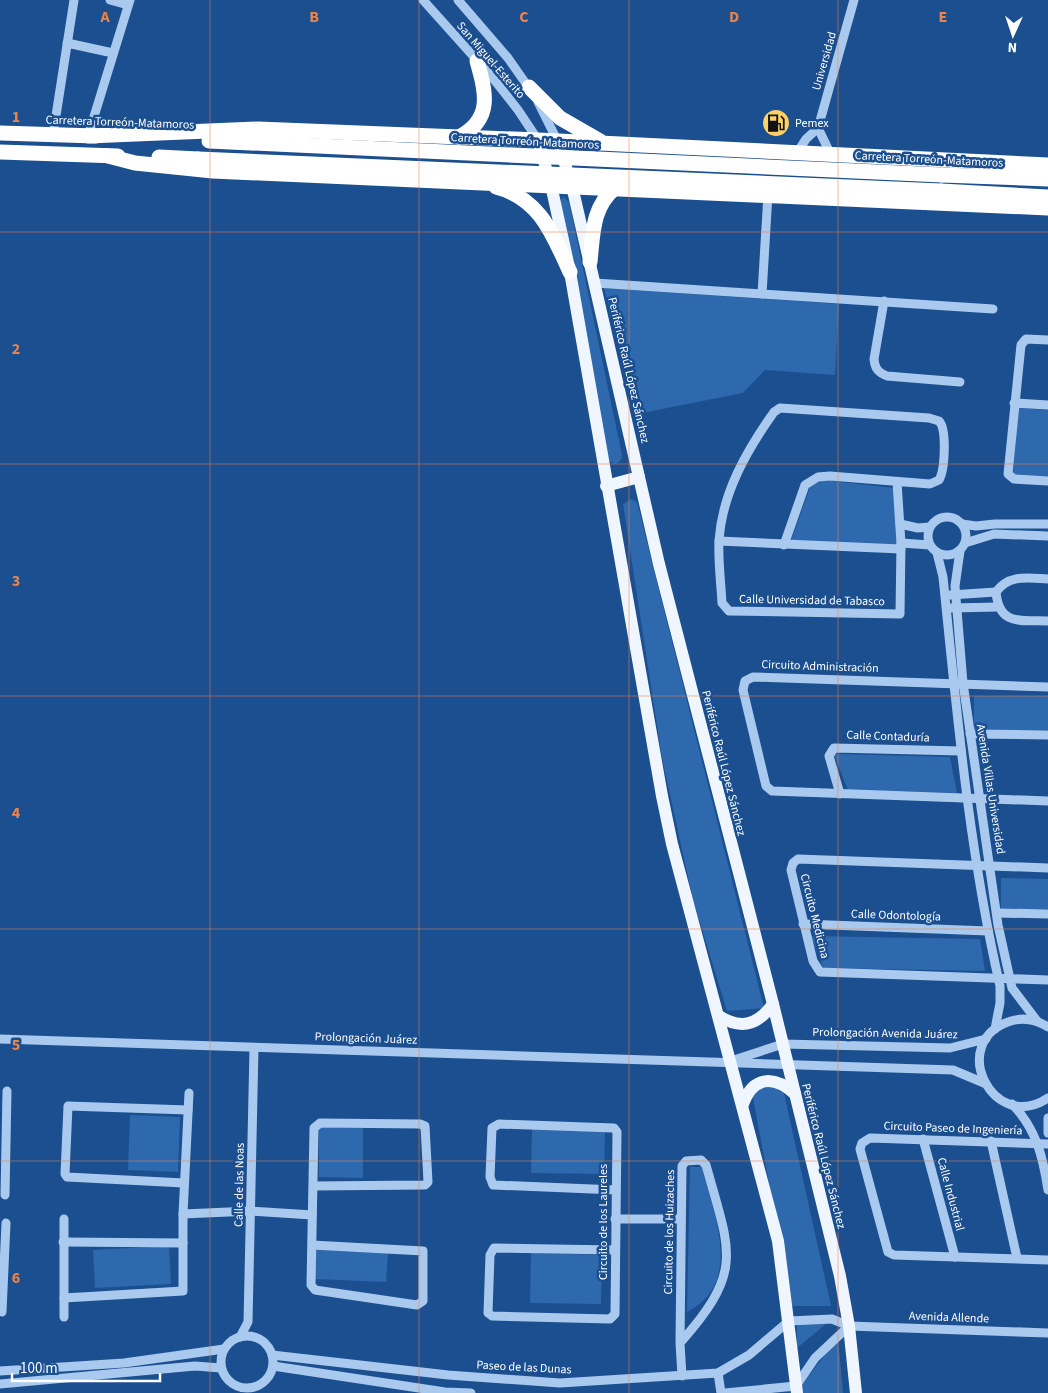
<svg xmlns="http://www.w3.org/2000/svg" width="1048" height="1393" font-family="'Source Sans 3',sans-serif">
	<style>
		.green { fill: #2e69ad }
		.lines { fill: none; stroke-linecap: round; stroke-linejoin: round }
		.minor { stroke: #a9c9ee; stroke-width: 9 }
		.major { stroke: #f0f6ff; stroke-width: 12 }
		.highway { stroke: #fff; stroke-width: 15 }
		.highway-bridge { stroke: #fff; stroke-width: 15 }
		.grid { fill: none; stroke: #ee8249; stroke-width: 1; stroke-opacity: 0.55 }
		.labels { text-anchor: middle; stroke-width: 5; stroke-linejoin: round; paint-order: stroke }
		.street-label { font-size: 12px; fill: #fff; stroke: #1b4f8f }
		.poi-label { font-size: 12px; fill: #fff; stroke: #1b4f8f; text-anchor: start }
		.grid-label { font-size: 16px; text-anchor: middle; font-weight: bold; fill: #ee8249; stroke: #1b4f8f; stroke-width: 5; stroke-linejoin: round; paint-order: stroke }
	</style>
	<rect width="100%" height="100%" fill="#1b4f8f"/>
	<g class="green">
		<path d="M563 197 569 202 622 455 621 460 616 464 609 461 560 201Z"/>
		<path d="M604 288 839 304 835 375 765 370 743 393 637 414Z"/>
		<path d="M1018 408 1048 410V477L1013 475Z"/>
		<path d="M823 480 894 488 898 545 791 541 810 487Z"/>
		<path d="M631 499 637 502 764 1008 727 1011 693 900 662 758 623 504Z"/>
		<rect x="974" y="696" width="74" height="34"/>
		<path d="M838 754 950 757 957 793 848 790 834 755Z"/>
		<path d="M1001 878 1048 879V909H1001Z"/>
		<path d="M811 936 980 939 985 971 823 968Z"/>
		<path d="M772 1086 784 1093 831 1306H792L753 1098C756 1089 763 1088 772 1086Z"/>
		<path d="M130 1115 180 1117 178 1172 128 1170Z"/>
		<path d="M319 1128H363V1178L319 1177Z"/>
		<path d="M532 1129 605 1130 604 1174 531 1173Z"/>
		<path d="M690 1167H702C714 1215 744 1283 687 1312Z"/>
		<path d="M169 1246 171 1284 95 1288 93 1250Z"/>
		<path d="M314 1249 388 1252 386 1282 315 1279Z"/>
		<path d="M531 1253 602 1255 601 1304 530 1303Z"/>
		<path d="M833 1318 797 1348V1319Z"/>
		<path d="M838 1337 843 1393H800V1388Z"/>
	</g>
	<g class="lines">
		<g class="minor">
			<path d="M110 0 128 5"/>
			<path d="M423 0 492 77 518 110 538 140"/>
			<path d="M458 0 508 58 531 91"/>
			<path d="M67 43 113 53"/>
			<path d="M538 102 558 142"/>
			<path d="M818 128 831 155"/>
			<path d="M53 135 74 0"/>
			<path d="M88 136 130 0"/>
			<path d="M797 153 806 139 818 128 854 0"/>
			<path d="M768 194 762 294 993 309"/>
			<path d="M595 283 762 294"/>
			<path d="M884 301 874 359C875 369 878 372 887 376L960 382"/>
			<path d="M1048 340 1026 339 1021 345 1008 474 1014 479 1048 481"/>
			<path d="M1014 403 1048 405"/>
			<circle cx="947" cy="536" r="19"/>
			<path d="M900 524 918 528 930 527"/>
			<path d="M962 524 976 526 995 524H1048"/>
			<path d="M719 541 901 549"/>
			<path d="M901 543 930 545"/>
			<path d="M965 543 994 534 1048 536"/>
			<path d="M784 545 805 485 818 477 830 476 930 484 939 480C945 470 947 429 939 421L929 418 780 408 774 412C747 450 722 493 719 541 718 562 721 583 722 603L729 611 900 614 901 543 897 482"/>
			<path d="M960 551 955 586 963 683 998 925 1012 988 1037 1021"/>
			<path d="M937 553 943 577C957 714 969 851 1000 986V1003L995 1029"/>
			<path d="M1048 579C1028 578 1009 574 996 592 999 626 1020 620 1048 621"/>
			<path d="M950 595 996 592"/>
			<path d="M951 608 998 607"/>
			<path d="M1048 687 753 677 745 681 743 690 766 786 772 791 1048 801"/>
			<path d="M970 734 1048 735"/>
			<path d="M840 794 829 756 834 748 961 751"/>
			<path d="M1048 868 798 859 793 863 791 870 813 961 820 972 1048 980"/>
			<path d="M997 913 1048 914"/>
			<path d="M803 924 988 931"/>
			<path d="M1048 1027C1037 1020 1024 1017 1011 1021 946 1041 993 1135 1048 1098"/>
			<path d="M0 1039 953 1070 984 1083"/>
			<path d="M737 1059 783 1044 950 1048 986 1039"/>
			<path d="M1012 1104C1036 1128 1043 1157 1048 1190"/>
			<path d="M1048 1118V1133"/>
			<path d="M923 1139 955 1257"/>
			<path d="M991 1141 1017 1258"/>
			<path d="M1048 1144 870 1138 862 1143 860 1149 888 1252 894 1255 1048 1260"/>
			<path d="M184 1183 67 1177 65 1174 68 1106 188 1110"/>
			<path d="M5 1195 7 1091"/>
			<path d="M183 1214 251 1211 312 1215"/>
			<path d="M615 1219H680"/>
			<path d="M63 1242 183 1243"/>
			<path d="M312 1245 423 1251V1301L417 1305 315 1290 311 1285 314 1128 320 1123 420 1124 425 1126 428 1182 425 1185 313 1186"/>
			<path d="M615 1250 494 1248 490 1255 488 1313 492 1316 610 1319 615 1314 617 1132 614 1128 499 1124 492 1128 490 1177 493 1185 616 1190"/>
			<path d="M64 1298 183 1291V1214L189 1093"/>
			<path d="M2 1312 6 1223"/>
			<path d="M64 1317V1219"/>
			<circle cx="247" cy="1362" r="26"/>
			<path d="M240 1337 248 1322 254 1048"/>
			<path d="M680 1343C745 1270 730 1252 706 1165L701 1160 686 1161 682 1166 680 1343 682 1376"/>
			<path d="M272 1355 448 1375 560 1383 718 1373 749 1355 789 1321 832 1319 849 1326 1048 1333"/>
			<path d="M273 1366 445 1392 471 1393"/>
			<path d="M0 1371 124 1363 224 1349"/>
			<path d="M718 1373 721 1393"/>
			<path d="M0 1384 195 1366 221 1368"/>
			<path d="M725 1393 796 1386 815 1358 849 1326"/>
		</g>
		<g class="major">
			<path d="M540 148 551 185 570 272 662 796 672 844 778 1241 797 1393"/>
			<path d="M560 148 572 186 659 564 773 1004 840 1276 849 1326 856 1393"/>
			<path d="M606 486 639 477"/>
			<path d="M719 1016C741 1030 758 1025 773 1004"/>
			<path d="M743 1104C753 1076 774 1075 795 1094"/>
		</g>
		<g class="highway">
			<path d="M529 87 560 118 600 141"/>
			<path d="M0 133 96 136"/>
			<path d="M88 136 258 129 538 140 1048 165"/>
			<path d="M459 137C493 119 486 93 477 61"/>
			<path d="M0 152 118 156"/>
			<path d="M108 156 135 163 213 171 1048 208"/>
			<path d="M159 157 198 159"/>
			<path d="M942 175 1048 179"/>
			<path d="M496 187C540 198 553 235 570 272"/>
			<path d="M941 191 1048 197"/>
			<path d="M590 262C593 234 592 207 615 188"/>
		</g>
		<g class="highway-bridge">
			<path d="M209 141 942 175"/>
			<path d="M198 159 941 191"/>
		</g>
	</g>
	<path class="grid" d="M210 0V1393M419 0V1393M629 0V1393M838 0V1393M0 232H1048M0 464H1048M0 696H1048M0 929H1048M0 1161H1048"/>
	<defs>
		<g id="fuel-disc" transform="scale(1.4375)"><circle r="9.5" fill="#ffd166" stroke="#1b4f8f"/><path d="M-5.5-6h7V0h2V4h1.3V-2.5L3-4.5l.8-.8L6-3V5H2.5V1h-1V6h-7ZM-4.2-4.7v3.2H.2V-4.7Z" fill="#111"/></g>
	</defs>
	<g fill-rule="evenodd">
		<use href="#fuel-disc" x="776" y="123"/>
	</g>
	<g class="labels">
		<g class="street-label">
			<text transform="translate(491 60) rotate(49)" y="4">San Miguel-Esterito</text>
			<text transform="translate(824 61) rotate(-74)" y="4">Universidad</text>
			<text transform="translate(120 122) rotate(2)" y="4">Carretera Torreón-Matamoros</text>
			<text transform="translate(525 141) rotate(3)" y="4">Carretera Torreón-Matamoros</text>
			<text transform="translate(929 159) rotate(3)" y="4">Carretera Torreón-Matamoros</text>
			<text transform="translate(629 370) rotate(77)" y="4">Periférico Raúl López Sánchez</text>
			<text transform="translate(812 600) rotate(1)" y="4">Calle Universidad de Tabasco</text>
			<text transform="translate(820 666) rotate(2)" y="4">Circuito Administración</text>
			<text transform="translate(888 736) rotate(2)" y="4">Calle Contaduría</text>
			<text transform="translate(724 763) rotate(76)" y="4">Periférico Raúl López Sánchez</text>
			<text transform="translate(991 789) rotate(81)" y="4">Avenida Villas Universidad</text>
			<text transform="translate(896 915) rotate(2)" y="4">Calle Odontología</text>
			<text transform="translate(815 916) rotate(76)" y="4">Circuito Medicina</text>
			<text transform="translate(885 1033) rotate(1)" y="4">Prolongación Avenida Juárez</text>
			<text transform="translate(366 1038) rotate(2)" y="4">Prolongación Juárez</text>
			<text transform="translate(953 1128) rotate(2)" y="4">Circuito Paseo de Ingeniería</text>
			<text transform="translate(824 1156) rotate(76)" y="4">Periférico Raúl López Sánchez</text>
			<text transform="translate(239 1185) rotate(-89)" y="4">Calle de las Noas</text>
			<text transform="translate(951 1194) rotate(75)" y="4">Calle Industrial</text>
			<text transform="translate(603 1222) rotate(-90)" y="4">Circuito de los Laureles</text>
			<text transform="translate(669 1232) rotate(-89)" y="4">Circuito de los Huizaches</text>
			<text transform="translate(949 1317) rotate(2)" y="4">Avenida Allende</text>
			<text transform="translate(524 1367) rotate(3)" y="4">Paseo de las Dunas</text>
		</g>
		<g class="poi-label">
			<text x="795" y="127">Pemex</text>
		</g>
	</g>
	<g class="grid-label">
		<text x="105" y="22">A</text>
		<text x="314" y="22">B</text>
		<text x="524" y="22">C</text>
		<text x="734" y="22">D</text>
		<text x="943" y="22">E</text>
		<text x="16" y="122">1</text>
		<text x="16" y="354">2</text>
		<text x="16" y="586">3</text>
		<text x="16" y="818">4</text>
		<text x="16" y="1050">5</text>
		<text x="16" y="1283">6</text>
	</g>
	<g transform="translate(1013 35) rotate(183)" stroke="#1b4f8f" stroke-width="4" paint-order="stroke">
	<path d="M0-4L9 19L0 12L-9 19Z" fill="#ffffff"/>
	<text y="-8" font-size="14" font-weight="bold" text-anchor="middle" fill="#ffffff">N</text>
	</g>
	<path d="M12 1373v8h148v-8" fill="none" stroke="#ffffff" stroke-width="2.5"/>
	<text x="20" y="1373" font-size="15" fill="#ffffff" stroke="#1b4f8f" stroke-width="4" paint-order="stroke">100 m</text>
</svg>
